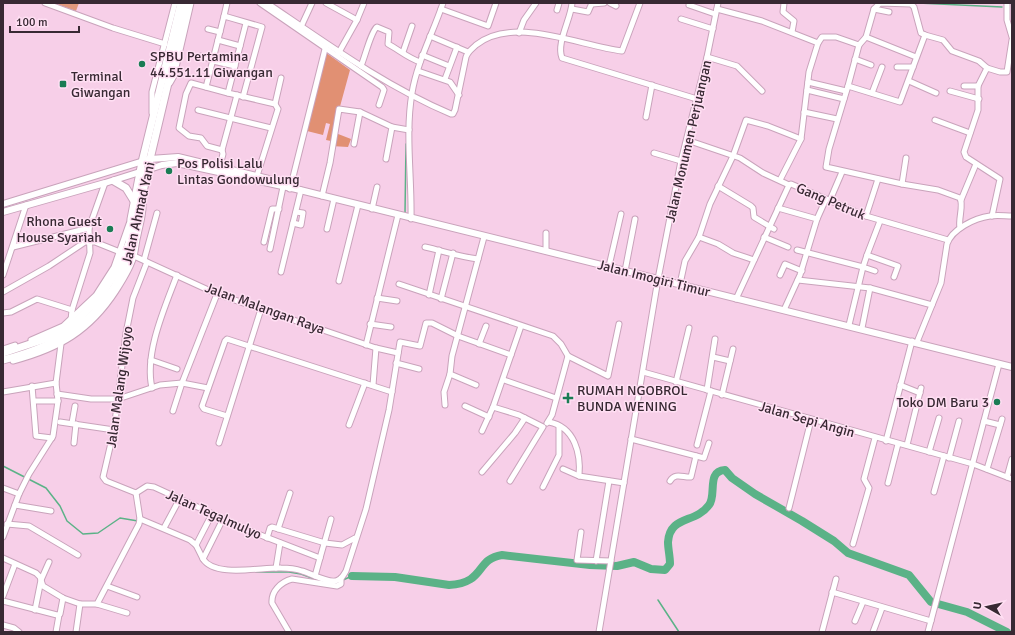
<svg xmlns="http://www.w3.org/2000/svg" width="1015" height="635" font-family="Signika,sans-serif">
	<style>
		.green { fill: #e2987d }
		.forest { fill: #e19073 }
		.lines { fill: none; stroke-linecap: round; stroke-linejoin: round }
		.stream { stroke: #5bb287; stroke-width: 1.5 }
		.river { stroke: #5bb287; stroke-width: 8 }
		.minor-casing { stroke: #c9a3bb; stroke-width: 7 }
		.major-casing { stroke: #c9a3bb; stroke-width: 8 }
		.highway-casing { stroke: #c9a3bb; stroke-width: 9 }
		.minor { stroke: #fff; stroke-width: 5 }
		.major { stroke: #fff; stroke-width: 6 }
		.highway { stroke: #fff; stroke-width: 7 }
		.poi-dot { fill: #1a7c54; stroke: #ffdff3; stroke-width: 1.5 }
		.labels { text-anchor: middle; stroke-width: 3; stroke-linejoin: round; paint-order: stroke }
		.poi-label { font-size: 14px; fill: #382933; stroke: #ffdff3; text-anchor: start }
		.street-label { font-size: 14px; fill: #382933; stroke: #ffdff3 }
	</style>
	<rect width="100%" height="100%" fill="#f7cfe8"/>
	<path class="green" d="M54 3H79L76 11Z"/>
	<path class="forest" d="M325 52 350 70 333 132 351 139 348 147 331 146V141L326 140 330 124 326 123 323 135 307 131Z"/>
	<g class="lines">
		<g class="stream">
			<path d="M918 3 1002 7"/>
			<path d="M405 213 406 144"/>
			<path d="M3 466 46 488 60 506 67 521 83 534 98 533 120 518 138 521"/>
			<path d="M256 572H289L301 574 320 581"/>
			<path d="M343 580 352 576"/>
			<path d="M658 600 679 632"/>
		</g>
		<path class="river" d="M352 576 395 577 449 585C486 583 475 559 502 555L590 565 617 566 634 562 651 569 665 570 670 564C670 556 668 549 668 542 670 515 695 524 709 505 717 495 706 471 725 470L732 478 755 494 802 521 834 541 848 553 909 575 931 602 967 612 1007 632"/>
		<g class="minor-casing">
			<g id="minor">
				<path d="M45 3 113 28 165 44"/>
				<path d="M260 3 382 87 384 90 379 105"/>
				<path d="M267 3C326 43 385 86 451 114H453L455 110 466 57C468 51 472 49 476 45 513 15 580 46 622 51L640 3"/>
				<path d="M326 3 357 20"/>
				<path d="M572 3C571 19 556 43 562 58L697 99"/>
				<path d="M610 3 616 6"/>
				<path d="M784 3 783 12 794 21 792 32"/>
				<path d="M1007 3V20L1012 37"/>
				<path d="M592 4 604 3"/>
				<path d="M689 5 715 14"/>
				<path d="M441 9 488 26 496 3"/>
				<path d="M572 9 588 12 592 3"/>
				<path d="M717 9 762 21 818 43 809 72 801 139 780 180"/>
				<path d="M874 9 889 12"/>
				<path d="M557 10 559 3"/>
				<path d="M224 16 227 3"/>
				<path d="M681 19 713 29"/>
				<path d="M246 23 228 93 275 104 278 109 256 179"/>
				<path d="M208 29 220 32"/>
				<path d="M300 29 312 3"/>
				<path d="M519 33 524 20 536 3"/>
				<path d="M430 36 468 52"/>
				<path d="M866 37 916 57"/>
				<path d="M218 40 240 46"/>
				<path d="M818 43 822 37H836L859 45 866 37 874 9 880 3 911 4 914 7 921 33 925 35"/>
				<path d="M403 52 412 26"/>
				<path d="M338 54 357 20 364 3"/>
				<path d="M422 55 449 66"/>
				<path d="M201 56 213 60"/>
				<path d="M707 57 737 66 762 91"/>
				<path d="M855 59 871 65"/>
				<path d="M213 61 235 66"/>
				<path d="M361 66C365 57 371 31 377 27L389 32 388 44C399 50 408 58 420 62"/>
				<path d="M897 67H913"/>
				<path d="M418 71 450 82 459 95"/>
				<path d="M445 79 457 47"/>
				<path d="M909 81 936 93"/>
				<path d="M808 82 846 91"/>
				<path d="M170 83 174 76 191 3"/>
				<path d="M848 86 859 45"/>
				<path d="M964 86H978"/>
				<path d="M206 87 224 16 262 27 243 97"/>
				<path d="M807 90 844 99"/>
				<path d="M950 91 979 99"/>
				<path d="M872 93 882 67"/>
				<path d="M275 104 281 78"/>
				<path d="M198 110 271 128"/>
				<path d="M804 112 837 119"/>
				<path d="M152 113V92L175 3"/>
				<path d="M646 117 652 85"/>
				<path d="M935 120 970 133"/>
				<path d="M687 140 740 158 763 173 789 185"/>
				<path d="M354 144 360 112"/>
				<path d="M222 150 207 146 201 138 189 136 179 128 186 94 191 83 228 93"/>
				<path d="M654 153 681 161"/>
				<path d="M906 158 902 184 826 167 829 149 848 86 900 102 925 35 943 40 952 51 979 61 987 68"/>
				<path d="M386 159 392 127"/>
				<path d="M219 169 223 154 222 150 237 95"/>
				<path d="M902 184 938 190 960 198C964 205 958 219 960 228"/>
				<path d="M718 186 751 206 753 208 754 217 774 229"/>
				<path d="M290 189 326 45"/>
				<path d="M322 196 330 163 339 109 360 112 392 127 409 130"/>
				<path d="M830 200 842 172"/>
				<path d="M961 200 976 164"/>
				<path d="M778 208 817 219 800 275 784 310"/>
				<path d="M372 209 377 187"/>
				<path d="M866 216 878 179"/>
				<path d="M992 216 1000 179 966 157 964 152 978 110V86L987 68 1000 72H1007L1012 40"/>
				<path d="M411 219C412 177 405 134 412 93 417 62 433 33 443 3"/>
				<path d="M817 219 826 199"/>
				<path d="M293 223 301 225 303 213 296 212"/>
				<path d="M327 229 334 199"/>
				<path d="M699 237 718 244 733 253 754 260"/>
				<path d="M764 237 788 247"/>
				<path d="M264 242 272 209H279"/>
				<path d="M13 247 89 228"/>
				<path d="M425 247C443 251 460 257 478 259"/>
				<path d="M270 249 283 187"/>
				<path d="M797 250 863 267 849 325"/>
				<path d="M546 251V233"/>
				<path d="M867 255 880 221"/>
				<path d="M134 256 217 294 376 348 398 353"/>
				<path d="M144 260 157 213"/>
				<path d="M609 266 621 214"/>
				<path d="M625 271 635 219"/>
				<path d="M875 271 863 267 867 255 898 266 894 277"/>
				<path d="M281 272 301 190"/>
				<path d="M3 275 26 205"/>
				<path d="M780 275 785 264 802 271"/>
				<path d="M798 280 870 288 932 305"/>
				<path d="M339 281 358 205"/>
				<path d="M399 284 553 336 561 344 568 356 608 376 619 324"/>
				<path d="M680 284 685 261 699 237 710 204 733 156 746 120 768 126 801 139"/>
				<path d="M3 292 49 266 85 242H95L120 252"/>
				<path d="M429 295 439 250"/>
				<path d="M377 298 397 301"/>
				<path d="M441 299 453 253"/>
				<path d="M736 299 789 185 791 184 866 216 948 240"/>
				<path d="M3 313 11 312 37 299 72 310"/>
				<path d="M71 320 72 310 90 253 89 228 105 183"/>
				<path d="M370 324 391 327"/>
				<path d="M862 328 870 288"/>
				<path d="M31 340 63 326 96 295 114 267 129 224"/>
				<path d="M917 342 941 283 947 244C952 229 975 218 990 216 997 215 1005 216 1012 216"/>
				<path d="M479 344 486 326"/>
				<path d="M366 345 398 215"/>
				<path d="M3 349 15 345"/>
				<path d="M511 355 521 326"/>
				<path d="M713 357 730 361"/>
				<path d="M151 360 177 369"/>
				<path d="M13 361C59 349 90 331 116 291 123 280 131 268 134 256 136 249 136 242 138 235 140 224 144 214 143 202"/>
				<path d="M396 363 419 369"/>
				<path d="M643 372 973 464 1012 479"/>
				<path d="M450 374 476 385"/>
				<path d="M504 380 556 398"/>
				<path d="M676 382 689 328"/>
				<path d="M373 385 376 348"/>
				<path d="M900 385 920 393"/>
				<path d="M32 386 36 436 52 438"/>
				<path d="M152 388C144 353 165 307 177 275"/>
				<path d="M707 390 715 339"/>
				<path d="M3 392 56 383"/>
				<path d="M57 394 91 399H118L160 385 182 383 208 388"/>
				<path d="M722 395 733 349"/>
				<path d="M34 401H58"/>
				<path d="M445 405 444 392 450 374 452 356 484 237"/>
				<path d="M465 406 489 417"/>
				<path d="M493 407 519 415 543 427 510 481"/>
				<path d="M173 411 182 383 217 294"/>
				<path d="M227 416 204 409 202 406 225 341 227 339 392 392"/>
				<path d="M984 421 1000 425"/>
				<path d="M60 422 114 430"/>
				<path d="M549 422C575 427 581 454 579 476L624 483"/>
				<path d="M72 423 75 406"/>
				<path d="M547 423 552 415 568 356"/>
				<path d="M349 425 365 383"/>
				<path d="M631 439 704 458 709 443"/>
				<path d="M886 441 912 341"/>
				<path d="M74 443 76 424"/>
				<path d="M219 443 261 309"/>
				<path d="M697 445 711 391"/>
				<path d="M907 445 921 388"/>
				<path d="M929 452 939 418"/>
				<path d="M949 458 959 421"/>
				<path d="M563 469 579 476"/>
				<path d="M987 469 1002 419"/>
				<path d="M482 472 515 433 525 418"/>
				<path d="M1007 477 1012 459"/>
				<path d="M670 481C675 472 684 478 691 477L696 456"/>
				<path d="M888 483 898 444"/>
				<path d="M543 487 559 455V426"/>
				<path d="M3 488 19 494 3 537"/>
				<path d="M934 492 944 456"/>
				<path d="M136 493 106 481 103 477 114 430 126 333 133 298 147 262"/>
				<path d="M136 493 147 486 154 487 250 531 320 558 331 519"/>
				<path d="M19 494 29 474 53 436 58 401 56 383 61 344"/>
				<path d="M15 505 51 511"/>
				<path d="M789 508 811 420"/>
				<path d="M140 519 190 540 196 545 203 559"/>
				<path d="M223 519 203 559C215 578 262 567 281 568 288 568 296 569 302 571 311 573 330 585 338 580 342 579 344 574 346 571L366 509 389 410 400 342 420 346 426 323H432L458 336 511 355 493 407 482 431"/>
				<path d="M7 524 29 526 78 555"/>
				<path d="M164 528 179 500"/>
				<path d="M278 529 290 493"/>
				<path d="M581 532 577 560 611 561"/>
				<path d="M267 538 270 528 272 527 325 543 342 545 355 538"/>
				<path d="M853 544 869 488 864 479 875 438"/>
				<path d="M196 545 212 514"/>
				<path d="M3 558 36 573 40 577 43 586 63 598 80 604H97L139 524 140 519 136 493"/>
				<path d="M596 561 609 481"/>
				<path d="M276 568 280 543"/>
				<path d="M315 576 320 558"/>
				<path d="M107 586 137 597"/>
				<path d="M832 592 931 621"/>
				<path d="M3 596 15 564"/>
				<path d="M3 601 57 615 60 614 63 598"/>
				<path d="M97 604 127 613"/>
				<path d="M35 610 41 580 49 562"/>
				<path d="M855 621 863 602"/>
				<path d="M3 625 14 628 19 632"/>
				<path d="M56 632 59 615"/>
				<path d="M76 632 80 604"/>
				<path d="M289 632 272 603C271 591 281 582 292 579L337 586 341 584V578"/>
				<path d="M599 632 658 279 681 161 707 57 718 3"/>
				<path d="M822 632 836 579"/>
				<path d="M873 632 882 608"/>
				<path d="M928 632 999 364"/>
			</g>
		</g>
		<g class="major-casing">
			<g id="major">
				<path d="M3 204 150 159 178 157 277 181 291 186"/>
				<path d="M3 212 105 183 162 165 177 163 296 189 1012 367"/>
			</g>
		</g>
		<g class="highway-casing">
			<g id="highway">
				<path d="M114 181 126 188 134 201"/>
				<path d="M3 353 48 338 72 325 99 299 118 269 129 243 131 219 142 162 181 3"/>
				<path d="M3 360C63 345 105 317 129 258L150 159 187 3"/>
			</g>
		</g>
		<use href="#minor" class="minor"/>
		<use href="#major" class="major"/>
		<use href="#highway" class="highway"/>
	</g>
	<g class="poi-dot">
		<circle cx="142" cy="64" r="4"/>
		<rect x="59" y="80" width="8" height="8" rx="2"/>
		<circle cx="169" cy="171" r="4"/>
		<circle cx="110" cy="229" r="4"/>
		<path d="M566 392h4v4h4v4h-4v4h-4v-4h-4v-4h4z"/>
		<circle cx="997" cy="402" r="4"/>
	</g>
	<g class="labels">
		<g class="poi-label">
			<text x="150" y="61">SPBU Pertamina<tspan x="150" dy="16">44.551.11 Giwangan</tspan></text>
			<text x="71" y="81">Terminal<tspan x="71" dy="16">Giwangan</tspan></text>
			<text x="177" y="168">Pos Polisi Lalu<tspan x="177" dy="16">Lintas Gondowulung</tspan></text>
			<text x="102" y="226" text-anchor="end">Rhona Guest<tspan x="102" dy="16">House Syariah</tspan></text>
			<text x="577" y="395">RUMAH NGOBROL<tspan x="577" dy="16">BUNDA WENING</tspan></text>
			<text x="989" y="407" text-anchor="end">Toko DM Baru 3</text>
		</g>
		<g class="street-label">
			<text transform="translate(688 141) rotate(-77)" y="5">Jalan Monumen Perjuangan</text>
			<text transform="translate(831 201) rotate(23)" y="5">Gang Petruk</text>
			<text transform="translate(138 213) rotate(-77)" y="5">Jalan Ahmad Yani</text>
			<text transform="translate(654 278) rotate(14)" y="5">Jalan Imogiri Timur</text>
			<text transform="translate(265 308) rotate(20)" y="5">Jalan Malangan Raya</text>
			<text transform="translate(119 387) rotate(-82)" y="5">Jalan Malang Wijoyo</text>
			<text transform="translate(807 419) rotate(16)" y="5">Jalan Sepi Angin</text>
			<text transform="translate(214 514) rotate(24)" y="5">Jalan Tegalmulyo</text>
		</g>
	</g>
	<rect width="1015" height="635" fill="none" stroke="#382933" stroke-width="8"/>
	<g transform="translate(987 607) rotate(278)" stroke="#ffdff3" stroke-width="3" paint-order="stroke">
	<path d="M0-3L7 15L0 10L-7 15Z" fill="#382933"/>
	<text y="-6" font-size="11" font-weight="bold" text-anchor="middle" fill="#382933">U</text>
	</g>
	<path d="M10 26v6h69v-6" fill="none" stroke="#382933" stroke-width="2"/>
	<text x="16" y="26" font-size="12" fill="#382933" stroke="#ffdff3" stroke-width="3" paint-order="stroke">100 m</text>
</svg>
